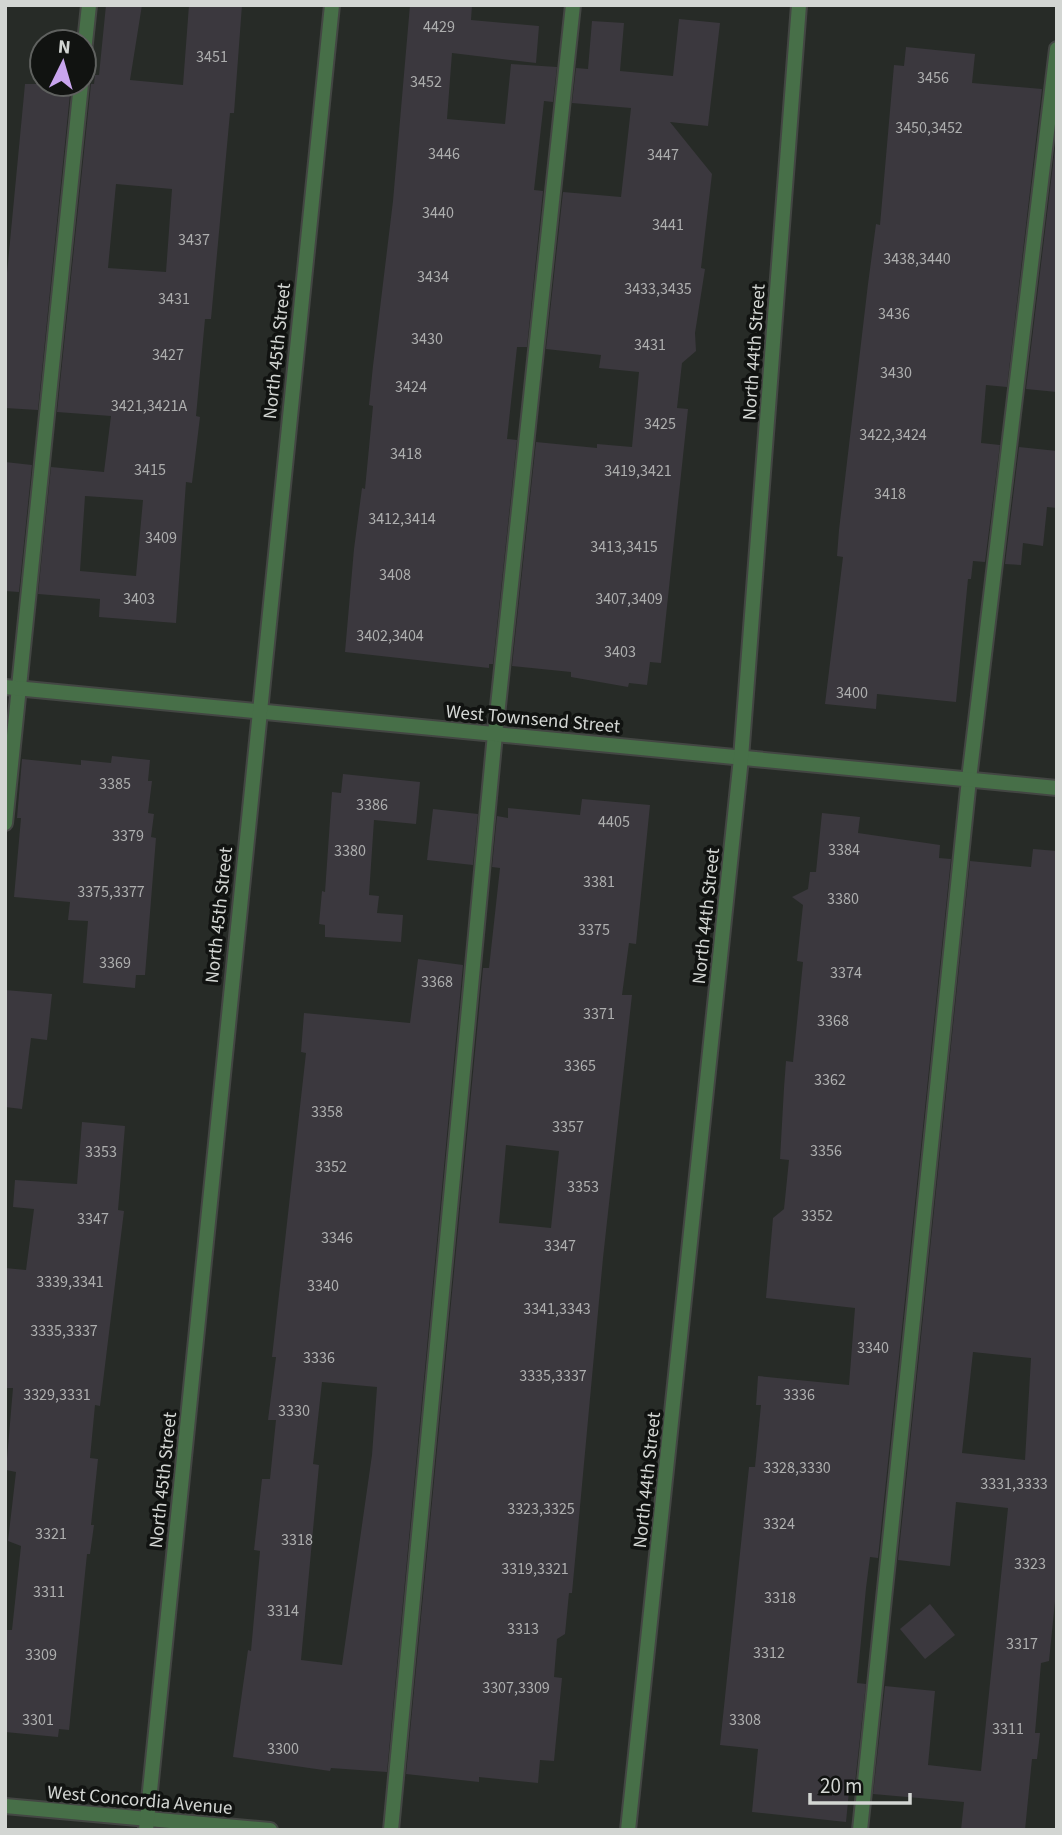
<svg xmlns="http://www.w3.org/2000/svg" width="1062" height="1835" font-family="'Source Sans 3',sans-serif">
	<style>
		.building { fill: #3b383e; fill-rule: evenodd }
		.lines { fill: none; stroke-linecap: round; stroke-linejoin: round }
		.lane-casing { stroke: #434643; stroke-width: 18 }
		.street-casing { stroke: #434643; stroke-width: 18 }
		.lane { stroke: #476f48; stroke-width: 14 }
		.street { stroke: #476f48; stroke-width: 14 }
		.labels { text-anchor: middle; stroke-width: 7; stroke-linejoin: round; paint-order: stroke }
		.number-label { font-size: 16px; fill: #adaeae }
		.street-label { font-size: 19px; fill: #d3d6d3; stroke: #111311 }
	</style>
	<rect width="100%" height="100%" fill="#272b27"/>
	<g class="building">
		<path d="M106 5H142L130 80 183 85 189 5H242L234 113H230L211 319H205L196 416 200 417 192 483 186 482 176 623 99 617 100 599 38 594 51 467 104 472 111 416 57 412 91 84H94L95 75H99ZM116 184 172 189 166 272 108 268ZM85 496 143 500 136 576 80 571Z"/>
		<path d="M410 5H472L471 20 539 26 536 63 452 53 447 119 505 124 511 64 557 67 553 102 544 101 534 190 543 191 527 347H517L507 439 517 440 493 664H489V668L345 652 354 549 362 488 365 489 373 406 369 405 373 366 393 201Z"/>
		<path d="M679 19 720 23 708 126 670 122 712 174 701 268 705 269 695 333 696 351 682 363 677 408 688 409 661 663 650 662 647 685 629 683 628 687 571 677V672L512 666 536 442 597 448V444L632 447 639 372 599 368 601 355 546 349 563 192 621 197 631 108 572 103 576 68 588 69 592 21 624 23 620 71 673 76Z"/>
		<path d="M906 47 975 54 972 83 1042 89 1007 387 986 385 981 443 1000 445 985 562 973 561 971 579H968L956 702 877 694 876 709 825 704 843 557 837 556 839 530 868 284 876 224 880 225 894 65 904 66Z"/>
		<path d="M25 84H71L38 410 5 408V294Z"/>
		<path d="M1057 131V392L1026 389Z"/>
		<path d="M1019 447 1057 451V508L1047 507 1043 546 1023 543 1021 565 1005 564Z"/>
		<path d="M5 462 32 465 19 592 5 591Z"/>
		<path d="M112 756 150 760 148 781H152L148 813 154 814 151 837 156 838 145 975H136L135 988 83 983 88 921 68 920 70 902 14 897 21 818H17L22 759 81 765V760L111 763Z"/>
		<path d="M343 774 420 782 416 824 374 820 369 895 379 896 377 913 403 915 401 942 325 937V925L319 924 322 891 325 892 332 792 341 793Z"/>
		<path d="M582 799 650 805 636 944 629 943 622 995H632L603 1258 572 1593H569L565 1634 557 1639 554 1677 562 1678 554 1761 540 1760 538 1783 479 1777V1782L406 1774 483 968H489L500 868 492 867 497 816 508 818V808L580 815ZM506 1145 559 1151 551 1228 499 1223Z"/>
		<path d="M433 809 478 814 473 865 427 860Z"/>
		<path d="M822 813 860 817 858 833 940 845 939 858 951 859 878 1558 870 1557 866 1588 857 1683 866 1684 854 1792 849 1791 846 1822 752 1812 758 1749 720 1745 749 1467H755L761 1405H756L758 1376 849 1385 855 1308 766 1298 773 1218 784 1209 789 1160 780 1159 784 1088 786 1061 793 1062 803 962 797 961 803 905 792 897 808 889 810 872H816Z"/>
		<path d="M1033 849 1057 851V1582L1049 1661 1041 1663 1035 1733H1040L1037 1759H1032L1025 1830H961L964 1802 873 1794 885 1686 935 1691 928 1765 981 1771 1008 1508 956 1502 950 1566 898 1560 970 861 1031 867ZM973 1352 1031 1358 1025 1460 962 1453Z"/>
		<path d="M418 959 463 965 387 1772 331 1768 330 1771 233 1757 248 1650 251 1651 260 1551 254 1550 262 1479H270L276 1420H268L276 1357H272L306 1053 301 1052 304 1013 410 1023ZM322 1382 377 1387 372 1455 342 1665 301 1660 319 1465 313 1464Z"/>
		<path d="M5 990 52 994 47 1040 31 1038 22 1109 5 1107Z"/>
		<path d="M82 1122 125 1126 118 1210 124 1211 100 1406 95 1405 90 1458 98 1459 91 1525H94L90 1554H87L69 1730 59 1729 58 1737 5 1732V1630H12L21 1546 8 1541 16 1472 6 1470 13 1388H5V1268L26 1270 34 1209 13 1207 15 1180 77 1184Z"/>
		<path d="M930 1604 955 1635 925 1659 900 1629Z"/>
	</g>
	<g class="lines">
		<g class="lane-casing">
			<g id="lane">
				<path d="M84 52 89 5"/>
				<path d="M5 823 81 84"/>
				<path d="M391 1830 495 734 573 5"/>
				<path d="M860 1830 969 779 1057 49"/>
			</g>
		</g>
		<g class="street-casing">
			<g id="street">
				<path d="M5 687 1057 788"/>
				<path d="M5 1806 270 1830"/>
				<path d="M146 1830 332 5"/>
				<path d="M628 1830 741 758 799 5"/>
			</g>
		</g>
		<use href="#lane" class="lane"/>
		<use href="#street" class="street"/>
	</g>
	<g class="labels">
		<g class="number-label">
			<text x="439" y="32">4429</text>
			<text x="212" y="62">3451</text>
			<text x="933" y="83">3456</text>
			<text x="426" y="87">3452</text>
			<text x="929" y="133">3450,3452</text>
			<text x="444" y="159">3446</text>
			<text x="663" y="160">3447</text>
			<text x="438" y="218">3440</text>
			<text x="668" y="230">3441</text>
			<text x="194" y="245">3437</text>
			<text x="917" y="264">3438,3440</text>
			<text x="433" y="282">3434</text>
			<text x="658" y="294">3433,3435</text>
			<text x="174" y="304">3431</text>
			<text x="894" y="319">3436</text>
			<text x="427" y="344">3430</text>
			<text x="650" y="350">3431</text>
			<text x="168" y="360">3427</text>
			<text x="896" y="378">3430</text>
			<text x="411" y="392">3424</text>
			<text x="149" y="411">3421,3421A</text>
			<text x="660" y="429">3425</text>
			<text x="893" y="440">3422,3424</text>
			<text x="406" y="459">3418</text>
			<text x="150" y="475">3415</text>
			<text x="638" y="476">3419,3421</text>
			<text x="890" y="499">3418</text>
			<text x="402" y="524">3412,3414</text>
			<text x="161" y="543">3409</text>
			<text x="624" y="552">3413,3415</text>
			<text x="395" y="580">3408</text>
			<text x="139" y="604">3403</text>
			<text x="629" y="604">3407,3409</text>
			<text x="390" y="641">3402,3404</text>
			<text x="620" y="657">3403</text>
			<text x="852" y="698">3400</text>
			<text x="115" y="789">3385</text>
			<text x="372" y="810">3386</text>
			<text x="614" y="827">4405</text>
			<text x="128" y="841">3379</text>
			<text x="844" y="855">3384</text>
			<text x="350" y="856">3380</text>
			<text x="599" y="887">3381</text>
			<text x="111" y="897">3375,3377</text>
			<text x="843" y="904">3380</text>
			<text x="594" y="935">3375</text>
			<text x="115" y="968">3369</text>
			<text x="846" y="978">3374</text>
			<text x="437" y="987">3368</text>
			<text x="599" y="1019">3371</text>
			<text x="833" y="1026">3368</text>
			<text x="580" y="1071">3365</text>
			<text x="830" y="1085">3362</text>
			<text x="327" y="1117">3358</text>
			<text x="568" y="1132">3357</text>
			<text x="826" y="1156">3356</text>
			<text x="101" y="1157">3353</text>
			<text x="331" y="1172">3352</text>
			<text x="583" y="1192">3353</text>
			<text x="817" y="1221">3352</text>
			<text x="93" y="1224">3347</text>
			<text x="337" y="1243">3346</text>
			<text x="560" y="1251">3347</text>
			<text x="70" y="1287">3339,3341</text>
			<text x="323" y="1291">3340</text>
			<text x="557" y="1314">3341,3343</text>
			<text x="64" y="1336">3335,3337</text>
			<text x="873" y="1353">3340</text>
			<text x="319" y="1363">3336</text>
			<text x="553" y="1381">3335,3337</text>
			<text x="57" y="1400">3329,3331</text>
			<text x="799" y="1400">3336</text>
			<text x="294" y="1416">3330</text>
			<text x="797" y="1473">3328,3330</text>
			<text x="1014" y="1489">3331,3333</text>
			<text x="541" y="1514">3323,3325</text>
			<text x="779" y="1529">3324</text>
			<text x="51" y="1539">3321</text>
			<text x="297" y="1545">3318</text>
			<text x="1030" y="1569">3323</text>
			<text x="535" y="1574">3319,3321</text>
			<text x="49" y="1597">3311</text>
			<text x="780" y="1603">3318</text>
			<text x="283" y="1616">3314</text>
			<text x="523" y="1634">3313</text>
			<text x="1022" y="1649">3317</text>
			<text x="769" y="1658">3312</text>
			<text x="41" y="1660">3309</text>
			<text x="516" y="1693">3307,3309</text>
			<text x="38" y="1725">3301</text>
			<text x="745" y="1725">3308</text>
			<text x="1008" y="1734">3311</text>
			<text x="283" y="1754">3300</text>
		</g>
		<g class="street-label">
			<text transform="translate(276 351) rotate(-84)" y="7">North 45th Street</text>
			<text transform="translate(753 352) rotate(-86)" y="7">North 44th Street</text>
			<text transform="translate(533 718) rotate(5)" y="7">West Townsend Street</text>
			<text transform="translate(218 915) rotate(-84)" y="7">North 45th Street</text>
			<text transform="translate(705 916) rotate(-84)" y="7">North 44th Street</text>
			<text transform="translate(162 1480) rotate(-84)" y="7">North 45th Street</text>
			<text transform="translate(646 1480) rotate(-84)" y="7">North 44th Street</text>
			<text transform="translate(140 1799) rotate(5)" y="7">West Concordia Avenue</text>
		</g>
	</g>
	<rect width="1062" height="1835" fill="none" stroke="#d3d6d3" stroke-width="14"/>
	<g transform="translate(63 63) rotate(5)"><circle r="33" fill="#111311" stroke="#5f615f" stroke-width="2"/>
	<path d="M0-5L12 26L0 18L-12 26Z" fill="#c9a5ee"/>
	<text y="-10" font-size="19" font-weight="bold" text-anchor="middle" fill="#d3d6d3">N</text>
	</g>
	<path d="M810 1793v10h100v-10" fill="none" stroke="#d3d6d3" stroke-width="3.5"/>
	<text x="820" y="1793" font-size="21" fill="#d3d6d3" stroke="#111311" stroke-width="5" paint-order="stroke">20 m</text>
</svg>
